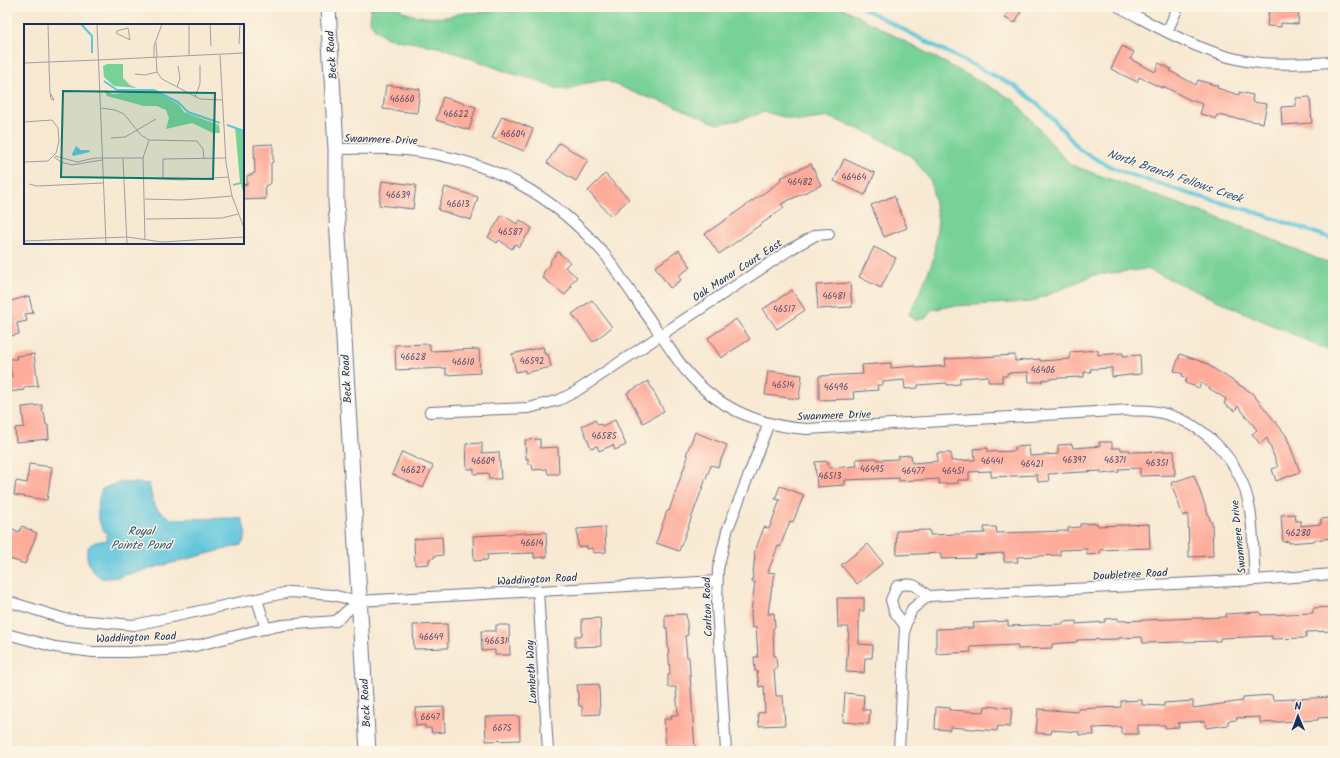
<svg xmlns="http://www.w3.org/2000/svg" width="1340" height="758" font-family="Kalam,sans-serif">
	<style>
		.green { fill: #78d298; stroke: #4a807b }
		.water { fill: #5fc6dc; stroke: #3d7a9d }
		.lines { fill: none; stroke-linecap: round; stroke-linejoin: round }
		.stream { stroke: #5fc6dc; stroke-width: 4 }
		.building { fill: #feab9a }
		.street-casing { stroke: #687087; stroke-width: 12 }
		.secondary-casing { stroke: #687087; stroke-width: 17 }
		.street { stroke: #fff; stroke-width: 10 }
		.secondary { stroke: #fff; stroke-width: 15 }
		.labels { text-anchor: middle; stroke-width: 3; stroke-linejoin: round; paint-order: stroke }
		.number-label { font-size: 9px; fill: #544e6d }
		.street-label { font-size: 11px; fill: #1b2f5e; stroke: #fcf5e5 }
		.water-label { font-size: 12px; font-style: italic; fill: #2c557e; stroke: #fcf5e5 }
		.inset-river { fill: none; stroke: #5fc6dc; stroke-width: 2 }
		.inset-road { fill: none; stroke: #a09fa4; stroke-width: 1 }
		.view { fill: #0f766e; fill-opacity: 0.15; stroke: #0f766e; stroke-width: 2 }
		.inset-edge { fill: none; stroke: #1b2f5e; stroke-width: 2 }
	</style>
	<rect width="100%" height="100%" fill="#fcf5e5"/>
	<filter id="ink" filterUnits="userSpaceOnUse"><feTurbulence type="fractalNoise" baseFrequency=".025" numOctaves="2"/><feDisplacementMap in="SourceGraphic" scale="8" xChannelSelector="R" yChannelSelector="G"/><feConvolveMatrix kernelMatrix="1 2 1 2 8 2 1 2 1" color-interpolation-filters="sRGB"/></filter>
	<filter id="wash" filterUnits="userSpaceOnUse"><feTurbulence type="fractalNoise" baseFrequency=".012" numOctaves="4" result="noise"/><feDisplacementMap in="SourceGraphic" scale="16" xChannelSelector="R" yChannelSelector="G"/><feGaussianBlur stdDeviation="0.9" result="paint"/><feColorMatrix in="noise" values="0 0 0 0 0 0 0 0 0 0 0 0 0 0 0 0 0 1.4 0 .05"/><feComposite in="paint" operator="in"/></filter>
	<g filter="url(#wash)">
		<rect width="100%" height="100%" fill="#f8e9d3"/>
		<path class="green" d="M371 7H399C401 9 403 12 406 13 419 18 448 20 460 13L511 11 541 7H841L1014 100 1057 150 1071 165 1245 228 1318 259 1333 263V349L1328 350 1147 269 1094 275 1031 302 952 306 931 310 926 318 915 320 909 314 919 294 933 261 938 221 931 181 912 157 869 133 829 117 799 121 765 112 739 120 717 124 673 105 640 95 605 80 581 84 569 90 553 88 536 80 510 73 443 48 387 38 375 29 370 22Z"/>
		<path class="water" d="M120 482 149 484 153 503 159 511 172 519 241 518C245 527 249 537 241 545L118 577C113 577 106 579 102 578 91 574 80 550 92 544 96 541 103 541 108 540L106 536 109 532H105C95 519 97 503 102 489Z"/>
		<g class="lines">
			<path class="stream" d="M861 7 933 45 1015 86 1037 103 1055 121 1080 150 1109 166 1126 173 1190 194 1255 212 1333 239"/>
		</g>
		<g id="blocks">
			<g class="building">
				<path d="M1010 7H1023L1015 23 1005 18Z"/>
				<path d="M1269 7H1299L1298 24 1281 23V27L1267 26Z"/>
				<path d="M1122 46 1134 52 1130 59 1155 72 1159 63 1171 69 1170 71 1196 85 1198 80 1218 86 1217 88 1239 95V92L1253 95 1252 102 1267 104 1263 123 1217 115 1216 119 1205 115 1200 114 1203 104 1190 100 1163 86 1162 88 1139 77 1137 82 1111 69Z"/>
				<path d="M386 85 420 89 417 113 383 109Z"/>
				<path d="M443 97 476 107 469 130 436 120Z"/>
				<path d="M1310 97 1312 123 1282 125 1281 107 1296 106V98Z"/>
				<path d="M502 116 533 129 524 151 492 138Z"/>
				<path d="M559 143 588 160 576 181 547 163Z"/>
				<path d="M273 144V162L271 163V183L265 186 266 199 243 200V185L247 184V176L255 173 254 145Z"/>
				<path d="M844 159 875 173 865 195 834 181Z"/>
				<path d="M811 164 821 185 781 204 784 208 719 254 705 234 781 181 780 178Z"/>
				<path d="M605 174 629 199 611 216 588 191Z"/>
				<path d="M382 181 416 185 413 209 379 205Z"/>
				<path d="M445 187 478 197 471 220 438 210Z"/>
				<path d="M894 196 907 228 884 237 871 205Z"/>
				<path d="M502 215 517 224 520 220 532 228 519 247 515 244 512 249 499 240 497 243 488 237Z"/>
				<path d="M874 247 896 258 881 288 859 277Z"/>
				<path d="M679 250 691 267 678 276 681 280 670 288 655 267Z"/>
				<path d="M558 252 570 262 565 267 577 277 570 285 572 286 565 295 542 277 544 275 543 273 551 263 550 261Z"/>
				<path d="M850 283 852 307 818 309 816 285Z"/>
				<path d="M792 290 805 310 777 329 763 309Z"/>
				<path d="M29 296 33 313 25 314 27 321 17 323 19 334 7 337V300H11V301Z"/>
				<path d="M592 300 612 327 593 342 572 314Z"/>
				<path d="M736 319 750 339 721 358 708 338Z"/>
				<path d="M430 344V351L479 349 480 373 446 375V368L396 370 395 345Z"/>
				<path d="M543 347 545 355 548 354 551 367 525 373V370L516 372 512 354Z"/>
				<path d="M1098 350V355L1123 353V356L1140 355 1141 374 1112 377V368L1090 369 1091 372H1084V377L1058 378 1042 380V382H1029L1028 372 1007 373V376H1002V382H988V376L960 378V384L947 385V383L918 385V388L905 389 904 380 883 382V385H877L878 390 853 392 854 399 819 400V376L863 374 862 365 891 363V368L916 366V368L946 366 945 359 1015 355V361L1040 359V361L1070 359V352Z"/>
				<path d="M34 354 38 386 24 387V390L8 392 7 377H12L9 359H17L16 356Z"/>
				<path d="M1180 354 1208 364V365L1252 393 1286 435 1300 472 1276 481 1272 469 1278 467 1267 438 1260 444 1252 434 1257 430 1238 406 1235 411 1224 404 1226 399 1201 383 1199 388 1185 383 1187 378 1182 376 1183 374 1174 371Z"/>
				<path d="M768 371 802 375 799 399 765 395Z"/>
				<path d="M648 381 664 411 643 423 627 393Z"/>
				<path d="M42 405V412H44L46 425H48L49 439 16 442 15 428 24 427 22 407Z"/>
				<path d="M595 420 598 425 601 424 602 426 615 420 626 445 615 450 613 445 599 451 597 446 591 448 582 426Z"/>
				<path d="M695 432 727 445 718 467 711 465 679 551 656 543 667 511H669L688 456 686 455Z"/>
				<path d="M540 439V448L558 447 559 474H548L547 469 533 470 532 464H528V458L526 459 525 440Z"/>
				<path d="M1099 442H1112V448H1121V450H1130V452L1174 451 1175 475 1140 476V468L1119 469V472L1101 474V471L1048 474 1049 481 1038 482 1037 475 991 477V471L969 472V480H958V483L939 484V479L899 481V478L845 480V485L817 487 815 462 828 461 829 468 857 466 856 459 877 458V460L898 459V456L911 455 912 463 938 461 937 453H951V461L975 460 974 449 988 448V452L1015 451V447L1029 446 1030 456 1058 454V445L1072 444 1073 448 1100 446Z"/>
				<path d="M482 443V453L499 452 501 479H489L488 473 474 474V469H467L466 444Z"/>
				<path d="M402 452 433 466 423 488 392 474Z"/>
				<path d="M29 464 52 467 47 500 14 495 16 481 27 483Z"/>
				<path d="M1194 475 1211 522H1212L1213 556 1189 557 1188 514 1183 516 1171 483Z"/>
				<path d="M780 486 804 495 793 522 790 521 780 547 778 546 768 572 775 573 773 586H772L768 614 774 613 775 627 773 628 774 656H776L777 669 774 670 776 696H783L785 725 759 726 758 713 765 712 764 686 759 687 757 671H755L754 657H758L756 627 752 628 751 612 755 582H752L755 555 754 554 764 527 769 529 780 500 775 499Z"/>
				<path d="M1295 514 1296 521H1301V526L1321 524V519L1333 518V538L1314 540V541L1289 543V541L1283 542 1281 515Z"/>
				<path d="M1097 523 1098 526 1149 524 1150 548 1100 550V554L1087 555V549L1060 550V555L1017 557 1018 562H1004V553L975 555V558L941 559V553L897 555 896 531 930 530V535L985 533 984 527H996L997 533 1068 531V528L1080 527V524Z"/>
				<path d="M22 526 37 533 25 564 7 558V541L13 529 19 532Z"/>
				<path d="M605 527 606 552 593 553V548L587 549V546L578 547 577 529Z"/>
				<path d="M546 532 547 557 534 558V553L502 554 487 555 488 560 474 561 473 536Z"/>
				<path d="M442 537 443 555 434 556V558L429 559V564L415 565 414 539Z"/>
				<path d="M868 544 883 563 857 584 841 565Z"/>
				<path d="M837 598H864V611H859V644L873 645 872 658H865L864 673 846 672 849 627H838Z"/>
				<path d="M1333 607V631L1306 632V638L1272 639V636L1220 638V641L1143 643 1142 637 1119 638V639L1077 640V642L1052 644V648L1018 649 1017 645 970 647 971 652 936 654V629L974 628 973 623 1008 621V626L1063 624V622L1076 621V624L1105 622V619L1118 618V621L1226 617V614L1260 612 1261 615 1313 613V608Z"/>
				<path d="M686 614 688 635 685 636 687 657H689L695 751H666L664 719H672L671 715H678L676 687H668V675L670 674 667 628H665V615Z"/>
				<path d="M600 618 601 646 575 647V636H582V619Z"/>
				<path d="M447 624 448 648 414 649 413 625Z"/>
				<path d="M496 625H509L510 655H495V650L482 651 481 631H496Z"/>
				<path d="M599 684 600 714 582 715V706H579L577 685Z"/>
				<path d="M845 693 864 695 863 710H870L869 724 843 722Z"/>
				<path d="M1272 695 1273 700 1333 697V717L1318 718V720L1260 723V717L1236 718 1237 720 1228 721V725L1206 728 1205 721 1178 723 1179 727 1165 728V725H1138V734H1121V727L1093 728 1094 735H1079V732L1052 730 1051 734 1036 733 1038 709 1078 712V709L1121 707V701L1142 700V705L1164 706V703L1193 701V708L1243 701V697Z"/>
				<path d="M985 706 1012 708 1010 727 998 726 997 731 950 727V730L935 729 936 707 950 708 949 710 984 712Z"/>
				<path d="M444 707 445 732 432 733 431 728H425V725L416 726 415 708Z"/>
				<path d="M519 716 520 740 486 741 485 717Z"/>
			</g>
		</g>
	</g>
	<g filter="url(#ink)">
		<use href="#blocks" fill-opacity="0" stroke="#687087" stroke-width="1"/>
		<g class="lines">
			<g class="street-casing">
				<g id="street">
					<path d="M1119 7C1164 30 1209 58 1260 63 1284 65 1309 63 1333 62"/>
					<path d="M1167 32 1178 7"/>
					<path d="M336 149C360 149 383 148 406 150 489 159 553 193 607 257 623 281 640 305 657 330 667 344 676 359 687 372 719 409 759 426 807 429L1130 410C1137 411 1145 410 1151 411 1202 418 1242 460 1250 510 1254 533 1253 557 1255 580"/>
					<path d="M430 412 529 408 559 400 575 392 791 249 816 235 829 234"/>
					<path d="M538 591 548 751"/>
					<path d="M257 599 266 629"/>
					<path d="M7 601 65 619 134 625 289 592 332 595 358 601 717 581"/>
					<path d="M905 626 912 609 928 596"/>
					<path d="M7 634 55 647 93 652H129L167 650 195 646 258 630 283 625 336 621 358 601"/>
					<path d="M726 751 717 607 718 569 727 531 769 423"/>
					<path d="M899 751 905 626 894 611 891 600 897 586C913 582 916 585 928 596L1255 580 1333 574"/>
				</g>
			</g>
			<g class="secondary-casing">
				<path id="secondary" d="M328 7 336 149V201L368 751"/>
			</g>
			<use href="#street" class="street"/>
			<use href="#secondary" class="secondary"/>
		</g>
	</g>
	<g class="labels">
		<g class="number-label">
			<text x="402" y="102">46660</text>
			<text x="456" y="117">46622</text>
			<text x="513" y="137">46604</text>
			<text x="854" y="180">46464</text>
			<text x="800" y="185">46482</text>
			<text x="398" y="198">46639</text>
			<text x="458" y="207">46613</text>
			<text x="510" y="235">46587</text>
			<text x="834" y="299">46481</text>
			<text x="784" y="312">46517</text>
			<text x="413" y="360">46628</text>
			<text x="532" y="364">46592</text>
			<text x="463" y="365">46610</text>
			<text x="1043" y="373">46406</text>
			<text x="783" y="388">46514</text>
			<text x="836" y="390">46496</text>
			<text x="604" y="439">46585</text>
			<text x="1074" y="463">46397</text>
			<text x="1115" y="463">46371</text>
			<text x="483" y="464">46609</text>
			<text x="992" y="464">46441</text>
			<text x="1157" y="466">46351</text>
			<text x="1032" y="467">46421</text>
			<text x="872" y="472">46495</text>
			<text x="413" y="473">46627</text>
			<text x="913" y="474">46477</text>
			<text x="953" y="474">46451</text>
			<text x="830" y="479">46513</text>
			<text x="1298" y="536">46280</text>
			<text x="532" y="546">46614</text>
			<text x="431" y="640">46649</text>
			<text x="496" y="644">46631</text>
			<text x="430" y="720">6647</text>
			<text x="502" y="731">6675</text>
		</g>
		<g class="street-label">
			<text transform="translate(331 55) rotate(-94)" y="4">Beck Road</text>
			<text transform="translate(381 139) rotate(2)" y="4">Swanmere Drive</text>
			<text transform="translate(737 270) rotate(-33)" y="4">Oak Manor Court East</text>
			<text transform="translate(346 379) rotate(-93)" y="4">Beck Road</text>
			<text transform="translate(834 415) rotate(-2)" y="4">Swanmere Drive</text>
			<text transform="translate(1238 537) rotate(-96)" y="4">Swanmere Drive</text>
			<text transform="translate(1130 574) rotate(-3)" y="4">Doubletree Road</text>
			<text transform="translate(537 579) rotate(-3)" y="4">Waddington Road</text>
			<text transform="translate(707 607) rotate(-92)" y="4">Carlton Road</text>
			<text transform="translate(136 637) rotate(-2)" y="4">Waddington Road</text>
			<text transform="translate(531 672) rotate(-93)" y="4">Lambeth Way</text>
			<text transform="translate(365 703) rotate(-93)" y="4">Beck Road</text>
		</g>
		<g class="water-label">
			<text transform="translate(1175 176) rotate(19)" y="4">North Branch Fellows Creek</text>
			<text x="141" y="535">Royal<tspan x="141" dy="14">Pointe Pond</tspan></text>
		</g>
	</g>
	<g transform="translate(24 24)">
		<rect width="220" height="220" fill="#f8e9d3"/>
		<path d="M83 40H99V54L106 61 113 64 90 62 80 53 79 42ZM83 66 88 70 129 66 154 80 160 88 195 101 196 109H189L168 99 142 105 145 94 142 86 133 82H120L83 72 81 67ZM211 103 220 107V172L217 160 209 162V160L216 158Z" fill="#78d298"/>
		<path d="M52 122 57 126H65L66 128 49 132 48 130Z" fill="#5fc6dc"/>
		<path class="inset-river" d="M57 0 68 12V29M80 57 93 66H130L154 78 164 88 196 99M203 101 220 107"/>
		<path class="inset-road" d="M24 0 25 36V42L26 68 27 75 30 76 27 70M73 0 82 220M165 0V32M186 0 187 22M104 4 106 16 92 9 93 7ZM132 19 133 33M215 20 216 0M196 31 202 139 208 172 220 204M132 33 133 48 138 55 176 75 198 76M130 34V22L138 0M74 36 220 29M0 39 74 36M111 50 121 51 133 48M153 63 156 54 154 42M171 73 176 60V41M77 84 91 86 100 90 117 111 125 116 173 117 179 125 180 135M0 98 28 96 34 104 35 117 32 129 24 137 0 138M87 114 101 113 132 95M31 132 53 138 71 134H119M30 133 37 138 48 141 78 136M99 135 103 220M120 154 158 156 204 153M139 155V135L201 134M5 160 13 162 79 159M121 175 158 176 208 172M122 195 198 194 214 190M121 215 119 134 125 116M0 217 103 213 138 218 220 213"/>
		<path class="view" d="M39 67 191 69 189 155 37 153Z"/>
		<rect width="220" height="220" class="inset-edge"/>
	</g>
	<rect width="1340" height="758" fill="none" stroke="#fcf5e5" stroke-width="24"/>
	<g transform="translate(1298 716) rotate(359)" stroke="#fcf5e5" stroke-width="3" paint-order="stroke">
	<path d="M0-3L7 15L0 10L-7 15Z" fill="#1b2f5e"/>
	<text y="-6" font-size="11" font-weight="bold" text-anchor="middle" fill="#1b2f5e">N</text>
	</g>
</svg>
